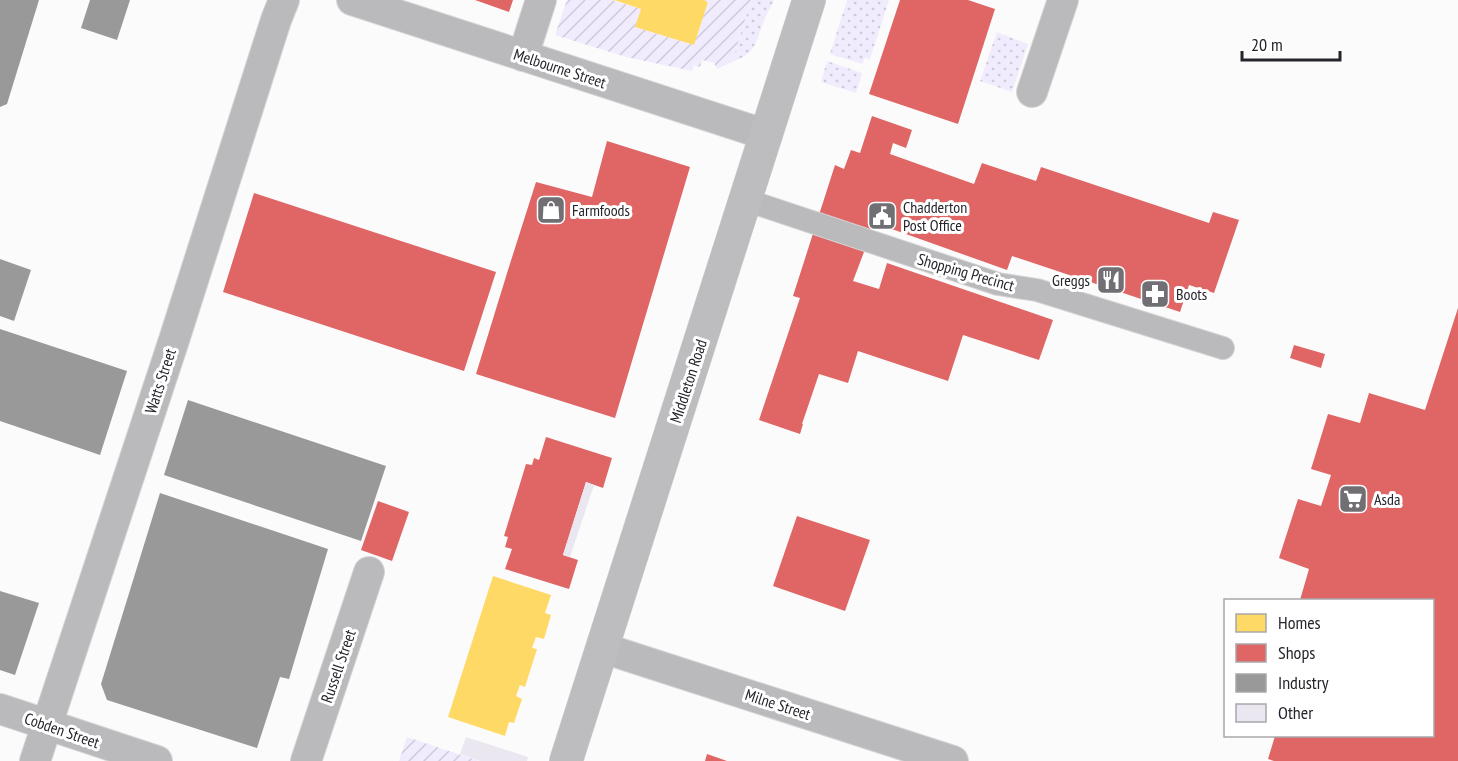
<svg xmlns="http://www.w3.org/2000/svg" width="1458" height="761" font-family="'PT Sans Narrow',sans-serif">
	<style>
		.grass { fill: url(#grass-dots) }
		.garden { fill: url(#garden-furrows) }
		.homes { fill: #ffd966 }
		.shops { fill: #e06666 }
		.industry { fill: #999 }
		.building { fill: #eae7f1 }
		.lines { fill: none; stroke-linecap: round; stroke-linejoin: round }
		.pedestrian-casing { stroke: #d5d4d6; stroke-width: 24 }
		.minor-casing { stroke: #d5d4d6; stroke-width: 32 }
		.primary-casing { stroke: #d5d4d6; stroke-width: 34 }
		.pedestrian { stroke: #bababc; stroke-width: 22 }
		.minor { stroke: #bababc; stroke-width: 30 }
		.primary { stroke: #bdbcbf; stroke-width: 33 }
		.labels { text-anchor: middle; stroke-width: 6; stroke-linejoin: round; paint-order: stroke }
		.street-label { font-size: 16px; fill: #26242b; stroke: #fff }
		.poi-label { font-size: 16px; fill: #26242b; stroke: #fff; text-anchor: start }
	</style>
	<defs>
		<pattern id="grass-dots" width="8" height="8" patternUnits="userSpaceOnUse" patternTransform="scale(1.5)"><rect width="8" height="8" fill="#f1ecfd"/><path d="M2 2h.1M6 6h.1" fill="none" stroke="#cecad9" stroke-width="1.8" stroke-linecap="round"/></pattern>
		<pattern id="garden-furrows" width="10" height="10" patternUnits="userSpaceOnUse" patternTransform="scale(1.5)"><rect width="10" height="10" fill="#f1ecfd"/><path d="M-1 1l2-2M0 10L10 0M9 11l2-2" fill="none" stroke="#cecad9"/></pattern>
	</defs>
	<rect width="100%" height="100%" fill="#fbfbfc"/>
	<g class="grass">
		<path d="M751 0H774C772 6 768 11 765 18 756 40 758 53 732 62Z"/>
		<path d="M847 0H889L870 59 864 58 863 64 830 54Z"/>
		<path d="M997 32 1028 44 1012 92 980 81Z"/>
		<path d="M827 61 862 73 856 93 821 82Z"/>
	</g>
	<g class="garden">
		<path d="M567 0H612L641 9 635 27 694 45 708 2 703 0H751L732 62 717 69 714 63 702 60 700 67 694 65 692 71 626 57 555 35Z"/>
		<path d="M407 737 479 761H399Z"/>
	</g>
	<g class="homes">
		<path d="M614 0H703L708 2 694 45 635 27 641 9Z"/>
		<path d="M493 576 551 595 545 613 551 615 544 639 536 637 532 648 537 649 525 687 520 685 516 696 522 699 514 723 509 722 505 736 448 717Z"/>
	</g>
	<g class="shops">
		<path d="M475 0H513L509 12Z"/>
		<path d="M900 0H968L995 9 958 124 869 94Z"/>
		<path d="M872 116 912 130 906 148 893 143 890 154 974 184 982 163 1036 181 1041 167 1209 223 1213 212 1239 220 1214 293 1189 285 1180 312 1012 256 1007 270 875 223 853 281 879 289 887 263 1053 320 1039 360 963 335 948 381 858 351 848 383 819 374 802 424H803L800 434 759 420 800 298 793 296 835 165 844 169 851 150 860 153Z"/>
		<path d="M607 141 690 167 615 418 476 374 508 270 536 182 592 197Z"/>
		<path d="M254 193 496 272 464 371 223 292Z"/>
		<path d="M1458 308V761H1274L1268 759 1275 736H1432V600H1300L1309 569 1279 558 1298 499 1321 506 1331 475 1311 469 1328 414 1360 423 1369 393 1425 410Z"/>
		<path d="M1294 345 1325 354 1321 368 1290 358Z"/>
		<path d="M546 437 612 458 603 488 586 482 563 555 578 560 569 589 505 569 512 549 505 547 508 537 504 536 526 464 532 465 534 458 539 460Z"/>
		<path d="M378 501 409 512 392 561 361 550Z"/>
		<path d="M797 516 870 540 845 611 773 586Z"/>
		<path d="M707 754 727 761H705Z"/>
	</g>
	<g class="industry">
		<path d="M0 0H39L7 104 0 107Z"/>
		<path d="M90 0H130L117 40 81 28Z"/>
		<path d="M0 259 31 270 14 321 0 316Z"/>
		<path d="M0 329 127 371 100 455 0 421Z"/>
		<path d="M188 400 386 466 361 541 164 475Z"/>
		<path d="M160 493 328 549 289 679 280 677 257 748 107 700 101 684Z"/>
		<path d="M0 591 39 603 15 675 0 670Z"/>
	</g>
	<g class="building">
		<path d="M586 482 594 485 570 557 563 555Z"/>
		<path d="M466 737 528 757 527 761H480L460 754Z"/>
	</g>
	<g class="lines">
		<g class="pedestrian-casing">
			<path id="pedestrian" d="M746 200 998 284 1037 290 1223 348"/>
		</g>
		<g class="minor-casing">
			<g id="minor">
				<path d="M352 0 767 135"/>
				<path d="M523 56 541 0"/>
				<path d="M1032 92 1063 0"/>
				<path d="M603 648 953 761"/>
				<path d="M0 709 157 761"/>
				<path d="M35 761 174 340 276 20 284 0"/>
				<path d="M306 761 369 572"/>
			</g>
		</g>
		<g class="primary-casing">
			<path id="primary" d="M566 761 809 0"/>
		</g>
		<use href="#pedestrian" class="pedestrian"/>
		<use href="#minor" class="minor"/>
		<use href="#primary" class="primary"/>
	</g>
	<defs>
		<g id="shop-square" transform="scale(1.5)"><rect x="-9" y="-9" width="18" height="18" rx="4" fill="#716f74" stroke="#fff"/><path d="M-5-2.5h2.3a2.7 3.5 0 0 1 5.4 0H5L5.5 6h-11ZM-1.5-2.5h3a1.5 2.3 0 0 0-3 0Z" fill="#fff"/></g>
		<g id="civic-square" transform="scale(1.5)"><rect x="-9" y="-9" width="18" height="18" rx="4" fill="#716f74" stroke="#fff"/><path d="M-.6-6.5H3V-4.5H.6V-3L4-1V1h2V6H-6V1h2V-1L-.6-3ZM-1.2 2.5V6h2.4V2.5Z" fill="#fff"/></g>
		<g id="restaurant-square" transform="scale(1.5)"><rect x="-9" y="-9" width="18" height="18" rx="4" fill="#716f74" stroke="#fff"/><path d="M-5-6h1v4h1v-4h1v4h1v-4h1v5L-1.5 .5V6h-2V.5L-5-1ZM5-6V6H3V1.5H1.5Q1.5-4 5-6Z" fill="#fff"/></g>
		<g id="pharmacy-square" transform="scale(1.5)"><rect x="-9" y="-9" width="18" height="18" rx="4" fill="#716f74" stroke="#fff"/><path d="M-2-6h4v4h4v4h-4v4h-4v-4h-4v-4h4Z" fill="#fff"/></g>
		<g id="supermarket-square" transform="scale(1.5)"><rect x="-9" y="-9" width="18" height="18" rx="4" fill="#716f74" stroke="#fff"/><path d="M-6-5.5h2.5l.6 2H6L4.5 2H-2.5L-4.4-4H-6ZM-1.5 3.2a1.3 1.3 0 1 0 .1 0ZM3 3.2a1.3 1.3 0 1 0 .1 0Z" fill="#fff"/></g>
	</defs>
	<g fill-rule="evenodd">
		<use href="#shop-square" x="551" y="210"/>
		<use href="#civic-square" x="882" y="216"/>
		<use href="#restaurant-square" x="1111" y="280"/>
		<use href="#pharmacy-square" x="1155" y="294"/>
		<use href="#supermarket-square" x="1353" y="499"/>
	</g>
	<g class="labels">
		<g class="street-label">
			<text transform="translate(560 68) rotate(18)" y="6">Melbourne Street</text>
			<text transform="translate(966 272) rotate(16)" y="6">Shopping Precinct</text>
			<text transform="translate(160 381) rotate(-72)" y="6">Watts Street</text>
			<text transform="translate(688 381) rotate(-72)" y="6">Middleton Road</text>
			<text transform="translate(338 666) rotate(-71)" y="6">Russell Street</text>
			<text transform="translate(778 704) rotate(18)" y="6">Milne Street</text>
			<text transform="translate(62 730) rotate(19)" y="6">Cobden Street</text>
		</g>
		<g class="poi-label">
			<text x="903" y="213">Chadderton<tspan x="903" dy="18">Post Office</tspan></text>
			<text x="572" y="216">Farmfoods</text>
			<text x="1090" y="286" text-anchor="end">Greggs</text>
			<text x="1176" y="300">Boots</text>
			<text x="1374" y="505">Asda</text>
		</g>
	</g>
	<rect x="1224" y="599" width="210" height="138" fill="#ffffff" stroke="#a8a7aa" stroke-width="1.5"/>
	<rect x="1236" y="614" width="30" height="18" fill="#ffd966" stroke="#a8a7aa" stroke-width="1.5"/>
	<text x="1278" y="629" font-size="18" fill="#26242b">Homes</text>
	<rect x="1236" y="644" width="30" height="18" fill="#e06666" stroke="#a8a7aa" stroke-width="1.5"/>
	<text x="1278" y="659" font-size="18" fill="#26242b">Shops</text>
	<rect x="1236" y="674" width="30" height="18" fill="#999999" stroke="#a8a7aa" stroke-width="1.5"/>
	<text x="1278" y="689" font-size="18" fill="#26242b">Industry</text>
	<rect x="1236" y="704" width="30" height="18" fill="#eae7f1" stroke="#a8a7aa" stroke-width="1.5"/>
	<text x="1278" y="719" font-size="18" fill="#26242b">Other</text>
	<path d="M1242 51v9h98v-9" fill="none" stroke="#26242b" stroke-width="3"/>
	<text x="1251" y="51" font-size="18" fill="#26242b" stroke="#ffffff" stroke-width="4.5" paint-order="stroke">20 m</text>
</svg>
